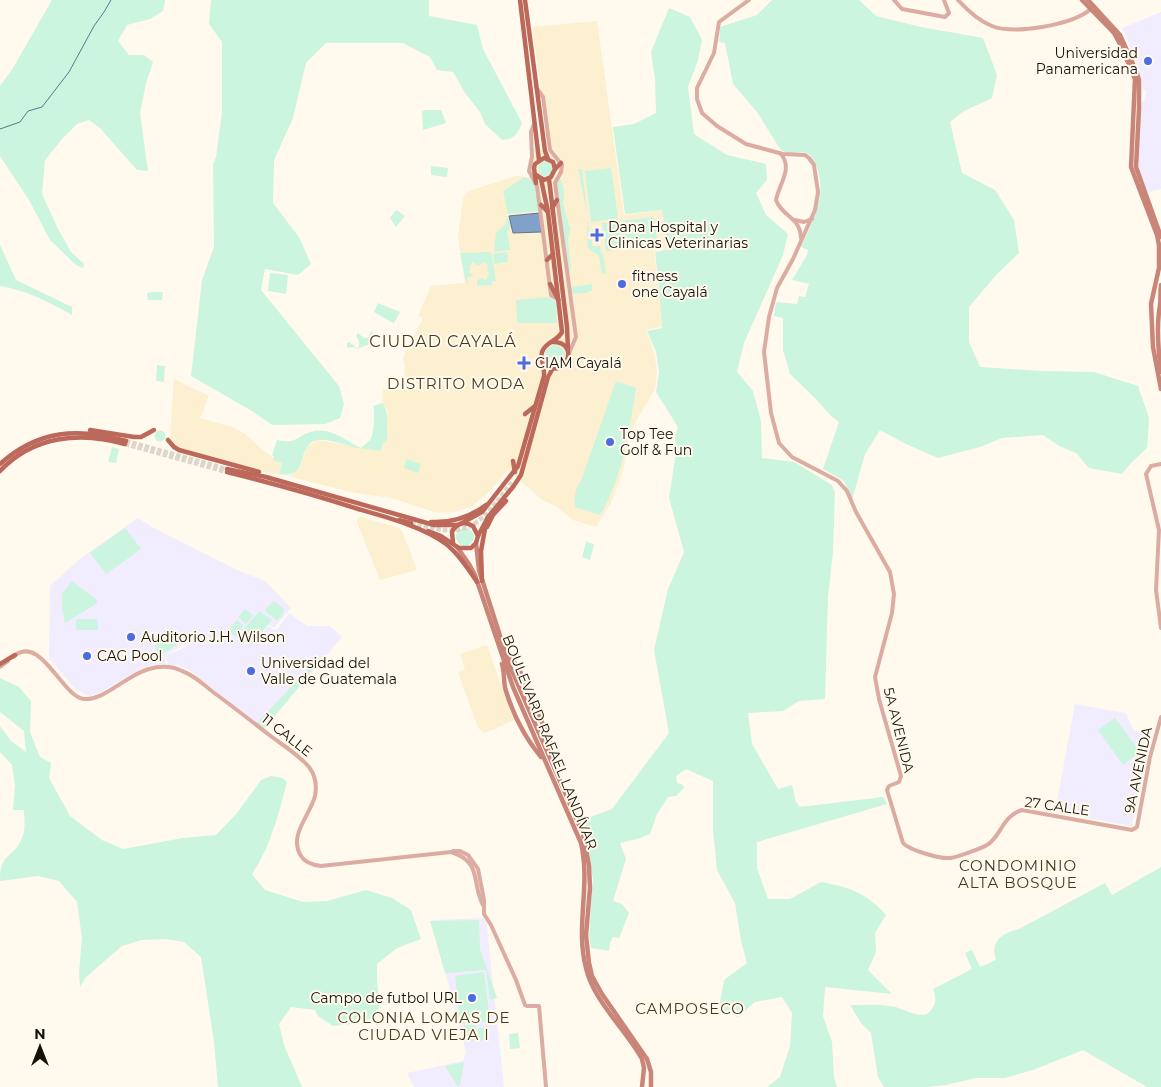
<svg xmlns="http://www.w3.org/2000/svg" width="1161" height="1087" font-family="Montserrat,sans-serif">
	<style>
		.built { fill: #fcf0d1 }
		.education { fill: #f1edff }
		.green { fill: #cbf5de }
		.water { fill: #81a1c9; stroke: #61768f }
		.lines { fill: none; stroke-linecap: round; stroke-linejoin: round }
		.stream { stroke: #61768f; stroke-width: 1 }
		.primary-tunnel { stroke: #dcd7ca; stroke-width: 4.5; stroke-dasharray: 4.5 2; stroke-linecap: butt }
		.tertiary { stroke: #dcaca3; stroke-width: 4 }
		.secondary { stroke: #ca8579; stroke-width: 4.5 }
		.primary { stroke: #bc685a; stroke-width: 4.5 }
		.poi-dot { fill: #4c6ce0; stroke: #fffaed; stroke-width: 2 }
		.labels { text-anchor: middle; stroke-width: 4; stroke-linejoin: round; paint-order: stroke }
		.poi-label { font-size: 14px; fill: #171207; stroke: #fffaed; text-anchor: start }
		.street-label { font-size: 14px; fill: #171207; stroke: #fffaed }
		.neighbourhood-label { font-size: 15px; letter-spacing: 1px; fill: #443a1f; stroke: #fffaed }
		.quarter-label { font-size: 16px; letter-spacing: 1px; fill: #443a1f; stroke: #fffaed }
	</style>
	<rect width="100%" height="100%" fill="#fffaed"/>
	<g class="built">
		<path d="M597 21 624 215 662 210 668 248 654 251 662 315 661 327 646 330 654 352 657 371 655 389 635 423 629 435 623 471 611 503 596 527 573 520 557 507 541 499 508 470 488 493 471 507 454 512 438 513 391 498 350 492 288 476 293 474 297 471 301 465 307 447 317 440 381 451 383 443 388 438 386 427 388 411 382 403 383 389 403 390 405 366 403 358 423 318 418 316 431 286 465 283 458 238 463 198 469 191 515 176 530 177 528 170V162L533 149H550L532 27Z"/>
		<path d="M174 379 209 396 200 418 233 427 244 433 264 451 282 463 279 474H273L179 450 173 444 170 434Z"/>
		<path d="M361 516 366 519 397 527 402 531 417 570 380 580 357 522 358 518Z"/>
		<path d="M487 645 514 720 485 733 478 728 458 672 465 669 460 654Z"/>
	</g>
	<g class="education">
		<path d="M1161 12V189L1145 193 1137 166 1141 103 1145 99 1146 92 1142 87V79L1132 51 1122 28Z"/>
		<path d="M138 518 152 527 235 569 265 581 291 608 274 628 268 624 258 638 268 626 274 630 278 628 289 613 307 626H330L342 637 264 729 188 669 177 665H168L166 659 167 655 188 646 184 645 167 654 165 659 166 665 150 666 142 668 99 693 90 696 76 690 49 658 50 586 82 557Z"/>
		<path d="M1075 704 1126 713 1133 730 1151 734 1132 826 1055 812Z"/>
		<path d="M486 918 504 1087H414L407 1073 463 1061 466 1053 432 920Z"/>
	</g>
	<g class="green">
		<path d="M52 0H165L163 11 150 19 127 25 118 41 129 55H144L153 62 146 83 140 113 148 171 137 170 100 128 89 120 77 124 63 138 45 160 42 194 57 227 71 252 84 264 83 268 76 265 50 240 29 200 0 156V86L13 68Z"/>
		<path d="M211 0H429V16L477 25 483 49 522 123C517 134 516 139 502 140L485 124 480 112 465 93 453 72 437 70 430 57 403 43H326L306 63 293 118 274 160 273 203 299 237 311 264 298 275 265 269 261 290 339 386 344 404 340 418 325 424 272 425 252 411 191 376 202 280 214 247 213 164 216 157 222 112V42L209 24Z"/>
		<path d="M772 0H859L876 16 921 27 983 38 997 75 992 98 964 111 950 122 962 173 995 190 1014 220 1019 253 997 274 969 307V342L980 367 1042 371 1094 372 1138 386 1149 418 1147 448 1131 463 1122 474 1089 468 1076 453 1061 447 1043 435 1002 438 980 447 938 458 904 443 880 430 865 454 852 500 844 481 823 469 839 422 831 416 816 399 790 374 783 350V318L774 316 776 302 797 304 799 296 805 297 809 284 792 280 807 255 808 250 801 247C814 219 832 184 810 155L803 152 786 153 780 149 757 112 733 84 725 43 719 42 720 27 757 15Z"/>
		<path d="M669 8 690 17 702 40 698 60 688 87 694 134 727 155 766 164 767 180 756 193 766 215 788 234 783 255 744 343 737 372 753 391 761 421 762 458 794 462 832 485 835 493 833 552 828 597 825 699 799 701 783 711 748 713 752 744 778 789 792 785 796 802 800 807 883 797 887 804 757 842V868L768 899H790L821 882C849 887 867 893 886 915L875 933 876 952 868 970 892 994 825 987 823 1016 832 1042 834 1077 837 1087H767L780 1077 790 1046 792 1013 782 997 755 1002 738 1017 719 1008 724 980 747 963 741 941 735 903 717 870 713 830V781L686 769 676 776 677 783 683 785 684 788 676 796 668 797 657 814 650 834 640 838 620 843 626 859 613 901 622 904 629 913 619 938 613 937 610 943 609 951 591 948 589 934 593 879 585 834V819L612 809 669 733 654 650 668 589 684 552 669 498 676 452 675 436 678 427 656 392 659 372 656 352 647 331 662 328 659 288 655 252 669 249 662 210 625 214 613 127 634 124 656 113 655 79 651 52Z"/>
		<path d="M425 110H441L446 123 423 130 422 111Z"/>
		<circle cx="545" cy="169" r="7"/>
		<path d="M431 166 448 168 447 177 431 175Z"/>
		<path d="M611 168 618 218 591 222 585 171Z"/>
		<path d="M578 169H582L590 236 587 237 588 218Z"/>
		<path d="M524 177 533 181 535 187 539 211 508 214 503 191Z"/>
		<path d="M559 179 561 180C564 187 565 196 563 202L569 226 571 227 568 240 571 271H569L557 183Z"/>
		<path d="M396 210 405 216 396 227 390 218Z"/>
		<path d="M507 216 511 226 507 232 510 250 494 252 496 232 505 225Z"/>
		<path d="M654 217 658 245 606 251 602 223Z"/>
		<path d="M587 239 592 240V246H600L601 253H603L606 273 602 274 599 256 588 248Z"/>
		<path d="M0 245 16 280 72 307V315C49 302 26 290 0 286Z"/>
		<path d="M491 252 496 281H492V285L477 286V281L481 278 486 280 489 273 487 270 488 265 484 262 478 266 473 262 469 267 470 269 469 273 473 275 467 278 468 283H466L460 253Z"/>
		<path d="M507 252 508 262 494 264 493 254Z"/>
		<path d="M270 273 288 275 286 294 268 291Z"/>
		<path d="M592 284V290L586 293 571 294V287Z"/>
		<path d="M152 292H163L162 300H148L147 293Z"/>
		<path d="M549 297 556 302 557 323H517L516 300Z"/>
		<path d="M378 303 400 312 394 323 395 324 374 312Z"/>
		<path d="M371 331 375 334 368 345 356 349 353 347 347 348V343L350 342 351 344 354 345 355 349 359 347V341L356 336 358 333 364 338H368Z"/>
		<circle cx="555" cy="355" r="10"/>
		<path d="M157 365 165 366 164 382 156 381Z"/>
		<path d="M616 381 636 388 635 395C628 436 622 479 600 515L575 507C574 497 575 489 581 481Z"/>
		<path d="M382 403C391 414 385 425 388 439L383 443 381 451C374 450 366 449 358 448 348 446 327 438 317 440 295 445 311 480 279 474L282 463 273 460 274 456H272L277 440C298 445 298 434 314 431 332 428 346 441 361 448 364 445 367 443 370 440 374 436 375 411 373 406Z"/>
		<circle cx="160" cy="436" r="5.5"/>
		<path d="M112 447 119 449 116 463 108 462Z"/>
		<path d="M406 459 421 464 418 473 404 468Z"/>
		<circle cx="465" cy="537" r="9"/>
		<path d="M125 528 141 549 106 574 90 553Z"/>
		<path d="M586 542 594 544 590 560 582 557Z"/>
		<path d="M72 581 98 601 96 604 65 623 62 608V594Z"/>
		<path d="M274 601 284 609 283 614 277 621 266 612V608Z"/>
		<path d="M245 609 253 615 246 624 238 617Z"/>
		<path d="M259 611 272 620 250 646 238 636Z"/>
		<path d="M76 619H97L98 630H76Z"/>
		<path d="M237 620 244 626 236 637 228 631Z"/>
		<path d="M174 633H177L179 640 177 645 164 653 156 650 154 636 156 635 157 639 174 636Z"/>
		<path d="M312 665 315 667 264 729 257 723Z"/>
		<path d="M0 678 19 687 31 701 30 732 40 757 51 763 49 778 70 816 102 840 123 849 183 838 216 835 237 813 261 780 271 776 283 778 287 782C279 813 270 848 252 874L265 890 303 902 327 901 366 890 392 898 411 910 421 939 397 948 377 964V982L380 1005 375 1018 352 1024 333 1026 318 1016 315 1010 291 1007 279 1024 284 1045 302 1087H218L214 1042 201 957 184 942 166 939 141 940 122 946 86 977 80 987 79 973 82 938 77 902 59 881 38 876 0 881C0 851 13 860 22 838 26 830 24 818 24 810H13L15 785 12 765 0 752V726L11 741 26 752 24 731 0 712Z"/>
		<path d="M1115 718 1140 752 1123 765 1098 730Z"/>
		<path d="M1161 867V1087H1147L1083 1050 1033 1070 1005 1078H976L946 1085 927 1087H884L878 1077 871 1033 861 1023 850 1005C863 1005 877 1004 890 1006 902 1007 915 1018 927 1014 936 1007 937 999 933 989L972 969 965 953 972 950 980 967 996 960C989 940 1004 933 1019 929L1105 883 1112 895Z"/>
		<path d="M479 920 480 949 497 998 490 1000 486 970 445 973 430 921Z"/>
		<path d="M484 972 490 1021 460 1024 455 976Z"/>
		<path d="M476 1024 477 1040 465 1042 464 1025Z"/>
		<path d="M488 1027V1040L478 1041V1028Z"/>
		<path d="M518 1033 520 1048 510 1049 509 1034Z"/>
		<path d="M464 1062 460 1085 458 1087 445 1066Z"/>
	</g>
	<path class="water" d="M540 213 541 232 513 233 509 216Z"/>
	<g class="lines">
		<path class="stream" d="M0 129 20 122 28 111 42 107 69 72 94 26 104 12 111 0"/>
		<g class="primary-tunnel">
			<path d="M126 441 227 469"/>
			<path d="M125 444 227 472"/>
			<path d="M411 523C471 540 477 527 513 481"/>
		</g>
		<g class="tertiary">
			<path d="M749 0 719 22 714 53 697 88V99L702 113 717 126 746 144 783 154 805 155 809 158 814 165 818 192 815 210 793 259 777 288 769 317 764 352 771 413 779 443 792 457 838 481 847 491 856 512 890 572 894 594 892 613 875 677 879 699 901 776 899 782 889 786 887 790 903 843C909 850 940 859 950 858 955 858 982 848 987 845 1000 838 1003 815 1022 810L1132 830 1137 827 1150 757 1161 717"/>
			<path d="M894 0 902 9 945 17 949 13 944 0"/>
			<path d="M958 0C967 10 979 21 992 26 1014 35 1074 25 1092 8"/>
			<path d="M536 87 543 97 550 150 562 165 561 172 555 183 576 337 569 353"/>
			<path d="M534 124 531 132 532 157 529 171 537 186 551 295 559 300"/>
			<path d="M780 153C794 168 779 184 776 200 782 217 800 216 801 238"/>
			<path d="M795 220 804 222 812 219"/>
			<path d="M1161 464 1151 466 1146 474 1159 530 1156 590 1161 628"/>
			<path d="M13 657C40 632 62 697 84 699 104 701 128 674 149 669 160 666 172 666 182 671 194 675 204 685 213 692 232 706 250 720 268 734 281 744 298 754 309 767 315 775 317 786 315 796 310 816 288 835 301 856 305 863 313 865 321 866L451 852C483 862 471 883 483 905"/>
			<path d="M0 667 8 661"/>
			<path d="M453 851H460L468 855 478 869 484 900V914L491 925 516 980 525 1005 527 1006H539L546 1087"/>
		</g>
		<g class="secondary">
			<path d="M1082 0 1114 33 1121 46 1135 79 1131 167 1157 235 1159 245V268L1151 304 1153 347 1161 389"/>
			<path d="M1088 0 1120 35 1137 73 1139 80V109L1136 167 1161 237"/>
			<path d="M1161 285C1160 292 1161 298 1160 305 1156 327 1158 349 1161 372"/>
			<path d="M476 543 479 570 509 664 583 834 589 866 590 888 586 935 589 963 592 976 602 994 647 1059 651 1072V1087"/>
			<path d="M457 547 469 564 475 575 513 687 581 843C591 885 575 927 586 968 593 1000 626 1030 642 1059L644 1068 642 1087"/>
			<path d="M508 654 519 669 547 734 551 745V758"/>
			<path d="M502 664C505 673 503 683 506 691 513 714 526 739 541 757"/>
		</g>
		<g class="primary">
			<path d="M520 0 539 160"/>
			<path d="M525 0 545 151 548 159"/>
			<path d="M555 169 561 163"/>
			<path d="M536 175 544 180 551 177 555 169 553 162 544 158 535 164 534 168 536 183"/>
			<path d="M549 179 567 327 568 350"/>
			<path d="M541 205 548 212"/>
			<path d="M552 208 557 200"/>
			<path d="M547 260 553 254"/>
			<path d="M550 284 558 299"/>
			<path d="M544 362C564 384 582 342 553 342"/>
			<path d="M525 414 535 406"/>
			<path d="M90 430 134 437H141L154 430"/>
			<path d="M168 440 174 447 179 450 259 472"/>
			<path d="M513 461 515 472"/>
			<path d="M0 464C38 430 78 427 126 441"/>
			<path d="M227 469 266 477 434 525H458"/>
			<path d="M0 471C33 436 80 431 125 444"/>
			<path d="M227 472C271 483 315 495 358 509 386 517 423 527 446 544 459 554 468 569 477 582"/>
			<path d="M399 520 411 523"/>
			<path d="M431 522C451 523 470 517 486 505"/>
			<path d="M462 523 482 512 518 466 544 376C545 368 540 358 542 352 545 342 558 341 562 332L548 212 541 179"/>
			<path d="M487 527 493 515 506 501"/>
			<path d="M428 531 441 536 459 548H471L476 543 478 536 488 517 513 487 521 475 548 377 553 368"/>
			<path d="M453 543 452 532C456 523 464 521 473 526L478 536"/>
			<path d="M482 581 481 551 486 523"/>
			<path d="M0 664 15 655"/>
		</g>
	</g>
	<g class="poi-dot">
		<circle cx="1148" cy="61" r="5"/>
		<path d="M594.5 227.5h5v5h5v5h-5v5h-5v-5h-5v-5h5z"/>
		<circle cx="622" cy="284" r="5"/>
		<path d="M521.5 355.5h5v5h5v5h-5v5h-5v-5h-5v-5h5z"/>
		<circle cx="610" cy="442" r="5"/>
		<circle cx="131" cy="637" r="5"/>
		<circle cx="87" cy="656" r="5"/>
		<circle cx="251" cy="671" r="5"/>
		<circle cx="472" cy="998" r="5"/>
	</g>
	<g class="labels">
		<g class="poi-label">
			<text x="1138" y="58" text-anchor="end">Universidad<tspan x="1138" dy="16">Panamericana</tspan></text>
			<text x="608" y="232">Dana Hospital y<tspan x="608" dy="16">Clinicas Veterinarias</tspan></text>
			<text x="632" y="281">fitness<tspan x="632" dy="16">one Cayalá</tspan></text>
			<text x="535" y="368">CIAM Cayalá</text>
			<text x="620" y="439">Top Tee<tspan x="620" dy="16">Golf &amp; Fun</tspan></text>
			<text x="141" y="642">Auditorio J.H. Wilson</text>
			<text x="97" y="661">CAG Pool</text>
			<text x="261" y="668">Universidad del<tspan x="261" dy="16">Valle de Guatemala</tspan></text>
			<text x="462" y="1003" text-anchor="end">Campo de futbol URL</text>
		</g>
		<g class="street-label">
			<text transform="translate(899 730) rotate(76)" y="5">5A AVENIDA</text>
			<text transform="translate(287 735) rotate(38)" y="5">11 CALLE</text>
			<text transform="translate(550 742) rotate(68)" y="5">BOULEVARD RAFAEL LANDÍVAR</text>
			<text transform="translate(1138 770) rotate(-78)" y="5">9A AVENIDA</text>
			<text transform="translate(1057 806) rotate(8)" y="5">27 CALLE</text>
		</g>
		<g class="neighbourhood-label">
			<text x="456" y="389">DISTRITO MODA</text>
			<text x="1018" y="871">CONDOMINIO<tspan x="1018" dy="17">ALTA BOSQUE</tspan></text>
			<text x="690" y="1014">CAMPOSECO</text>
			<text x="424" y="1023">COLONIA LOMAS DE<tspan x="424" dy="17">CIUDAD VIEJA I</tspan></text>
		</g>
		<g class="quarter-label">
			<text x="443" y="347">CIUDAD CAYALÁ</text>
		</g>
	</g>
	<g transform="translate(40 1047)" stroke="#fffaed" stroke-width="4" paint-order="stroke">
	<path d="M0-4L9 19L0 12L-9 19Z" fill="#171207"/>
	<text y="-8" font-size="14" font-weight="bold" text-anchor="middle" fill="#171207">N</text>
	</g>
</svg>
